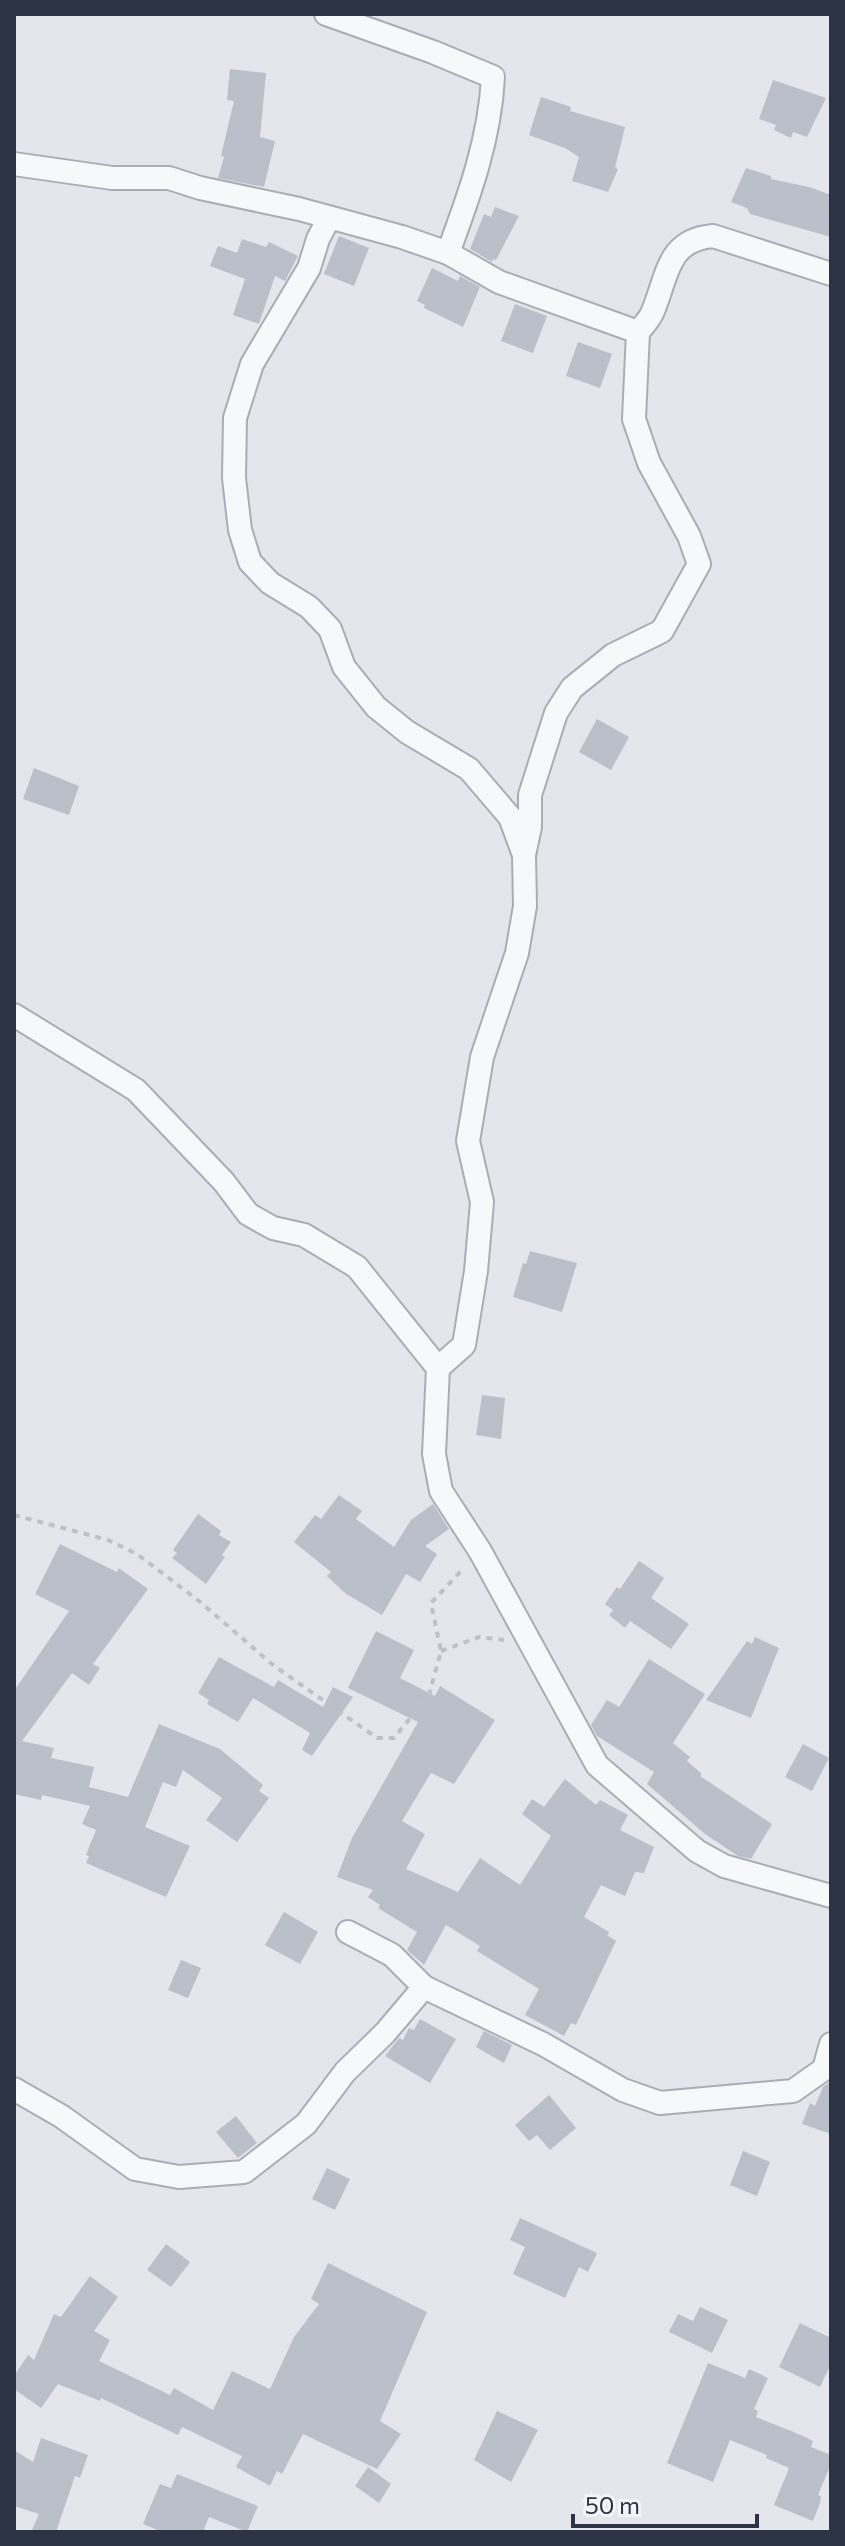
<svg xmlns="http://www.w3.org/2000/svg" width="845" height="2546" font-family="Commissioner,sans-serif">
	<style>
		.building { fill: #bbbfc9 }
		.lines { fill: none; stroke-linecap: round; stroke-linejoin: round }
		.street-casing { stroke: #a9adb6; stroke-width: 26 }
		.path { stroke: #bec1c7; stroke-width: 4; stroke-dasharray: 6 6; stroke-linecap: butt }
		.street { stroke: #f7f8fa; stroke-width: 22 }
	</style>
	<rect width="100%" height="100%" fill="#e4e6ec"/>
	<g class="building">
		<path d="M230 69 266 73 260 137 275 141 264 187 218 178 224 157 221 156 234 101 227 100Z"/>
		<path d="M773 80 826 98 807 137 793 132 791 138 774 130 776 125 759 119Z"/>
		<path d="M541 97 571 107 570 111 625 127 615 168 618 169 608 192 572 181 579 157 565 148 529 135Z"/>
		<path d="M746 168 771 176V179L809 187 831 195V237L750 214 747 208 731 202Z"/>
		<path d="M495 207 519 216 496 260 493 259 492 262 470 249 484 214 491 217Z"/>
		<path d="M339 236 369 248 354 286 324 274Z"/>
		<path d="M242 239 266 247 269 242 298 256 285 281 275 276 259 324 233 315 245 279 210 266 218 246 237 253Z"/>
		<path d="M432 268 458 281 460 276 480 287 463 327 424 308 425 305 417 301Z"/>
		<path d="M515 304 547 316 533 353 501 341Z"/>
		<path d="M578 342 612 354 600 388 566 376Z"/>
		<path d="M597 719 629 737 611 770 579 752Z"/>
		<path d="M34 768 79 786 69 815 23 799Z"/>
		<path d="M530 1251 577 1263 562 1312 513 1297 523 1263 526 1264Z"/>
		<path d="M482 1395 505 1398 501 1439 476 1435Z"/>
		<path d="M339 1495 362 1511 356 1519 394 1547 411 1520 433 1504 449 1529 425 1546 437 1554 420 1582 406 1574 382 1615 346 1594 327 1576 331 1572 294 1542 315 1515 321 1519Z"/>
		<path d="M198 1514 221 1531 219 1535 231 1542 222 1555 225 1557 206 1584 172 1558 177 1553 173 1550Z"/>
		<path d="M60 1544 117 1572 119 1568 148 1589 93 1664 100 1668 89 1685 72 1673 22 1741 54 1748 51 1758 94 1767 89 1787 128 1797 159 1724 220 1749 263 1785 259 1791 269 1798 237 1842 206 1820 222 1798 183 1770 176 1787 163 1782 145 1827 190 1846 166 1897 86 1863 89 1856 86 1855 96 1830 82 1824 90 1806 42 1795 41 1800 14 1794V1691L69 1611 35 1594Z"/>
		<path d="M639 1561 664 1578 651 1598 689 1624 671 1649 630 1621 625 1628 609 1615 613 1610 605 1604 617 1587 620 1589Z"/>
		<path d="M376 1631 414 1650 400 1678 435 1696 440 1686 495 1720 454 1784 431 1773 402 1821 425 1834 406 1869 458 1892 480 1858 520 1885 551 1836 522 1814 532 1799 544 1807 565 1779 596 1805 600 1800 628 1815 620 1830 654 1847 644 1873 635 1872 625 1896 601 1885 584 1917 609 1932 608 1936 616 1941 576 2025 571 2023 564 2036 525 2015 539 1989 477 1951 480 1946 446 1925 424 1965 407 1950 417 1932 378 1908 380 1905 368 1897 373 1890 337 1877 352 1838 418 1722 348 1688Z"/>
		<path d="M755 1637 779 1648 751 1718 706 1700 747 1641 752 1644Z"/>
		<path d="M219 1657 274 1687 278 1680 323 1707 333 1687 353 1697 312 1756 302 1750 310 1733 253 1698 238 1722 207 1704 209 1700 198 1693Z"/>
		<path d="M649 1659 705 1694 673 1743 690 1757 687 1761 702 1774 700 1776 772 1824 751 1859 738 1856 705 1834 647 1784 654 1772 597 1736 591 1725 607 1700 619 1707Z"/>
		<path d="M803 1744 829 1758 812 1791 785 1777Z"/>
		<path d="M284 1912 318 1932 300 1964 265 1945Z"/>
		<path d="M181 1960 201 1968 188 1998 168 1990Z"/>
		<path d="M420 2019 456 2039 430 2083 385 2056 399 2038 403 2040 409 2028 414 2030Z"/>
		<path d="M484 2031 512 2045 504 2063 476 2047Z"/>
		<path d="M831 2081V2134L802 2124 810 2103 815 2106 823 2087Z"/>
		<path d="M549 2095 576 2128 550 2150 537 2135 529 2141 515 2125Z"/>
		<path d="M236 2116 257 2143 238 2158 216 2132Z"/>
		<path d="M743 2151 770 2162 757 2196 730 2185Z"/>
		<path d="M327 2168 350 2179 335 2210 312 2199Z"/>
		<path d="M520 2218 597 2253 588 2272 579 2267 565 2298 513 2274 525 2247 510 2240Z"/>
		<path d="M166 2244 190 2262 171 2287 147 2270Z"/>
		<path d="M328 2263 427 2312 380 2421 401 2434 377 2469 303 2434 282 2474 277 2471 270 2486 236 2467 242 2456 182 2427 178 2435 101 2398 100 2401 58 2384 41 2408 14 2389V2376L28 2355 34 2360 54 2314 61 2317 90 2276 118 2297 94 2331 110 2340 99 2361 170 2395 174 2388 213 2410 232 2371 270 2389 294 2337 319 2304 311 2299Z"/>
		<path d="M700 2307 728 2320 712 2353 669 2332 678 2314 693 2321Z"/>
		<path d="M800 2323 831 2338V2364L820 2387 779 2367Z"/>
		<path d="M708 2363 745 2378 749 2369 768 2378 754 2409 758 2411 756 2417 801 2435 813 2441 811 2447 831 2455V2464L818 2495 821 2496 820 2503 813 2521 774 2505 789 2468 766 2458 767 2455 730 2440 713 2482 667 2463Z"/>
		<path d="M497 2411 538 2430 511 2482 474 2460Z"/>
		<path d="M41 2438 88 2455 80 2478 75 2476 56 2532H31L39 2514 14 2506V2450L33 2462Z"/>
		<path d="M368 2467 391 2484 379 2503 355 2486Z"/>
		<path d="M177 2474 258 2506 247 2532 209 2517 203 2532H162L143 2524 160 2484 171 2488Z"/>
	</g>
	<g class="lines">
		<g class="street-casing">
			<g id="street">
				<path d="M326 14 433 52 493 77C490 139 469 196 448 253"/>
				<path d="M14 164 112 178H169L200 188 299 209 402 237 448 253 499 282 638 332C644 325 650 319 653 311 668 275 667 240 713 236L831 274"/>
				<path d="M329 218 318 239 309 268 252 364 235 418 234 478 240 530 250 562 270 583 309 607 330 629 344 667 376 707 407 732 469 769 510 817 524 855 525 906 517 953 482 1057 468 1141 482 1202 476 1271 464 1345 438 1368"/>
				<path d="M524 855 530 827V795L556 713 572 688 613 655 662 631 699 564 689 536 649 463 634 419 638 332"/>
				<path d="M14 1015 136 1090 224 1182 248 1214 273 1228 304 1235 357 1267 438 1368 434 1454 441 1491 480 1551 597 1765 697 1851 724 1866 831 1896"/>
				<path d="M348 1932 392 1955 424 1987 543 2044 623 2090 660 2103 793 2091 824 2069 831 2044"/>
				<path d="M14 2089 61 2116 135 2169 179 2177 244 2172 306 2124 345 2072 385 2033 424 1987"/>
			</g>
		</g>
		<g class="path">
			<path d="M14 1515 108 1540 137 1554 199 1601 273 1665 377 1738H394L429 1695 441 1651 431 1603 463 1569"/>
			<path d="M441 1651 479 1637 504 1640"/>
		</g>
		<use href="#street" class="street"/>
	</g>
	<rect width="845" height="2546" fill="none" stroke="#2b3344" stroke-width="32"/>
	<path d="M573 2514v12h184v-12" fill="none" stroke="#2b3344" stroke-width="4"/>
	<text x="585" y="2514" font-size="24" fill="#2b3344" stroke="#f4f5f9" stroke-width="6" paint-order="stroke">50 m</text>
</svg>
